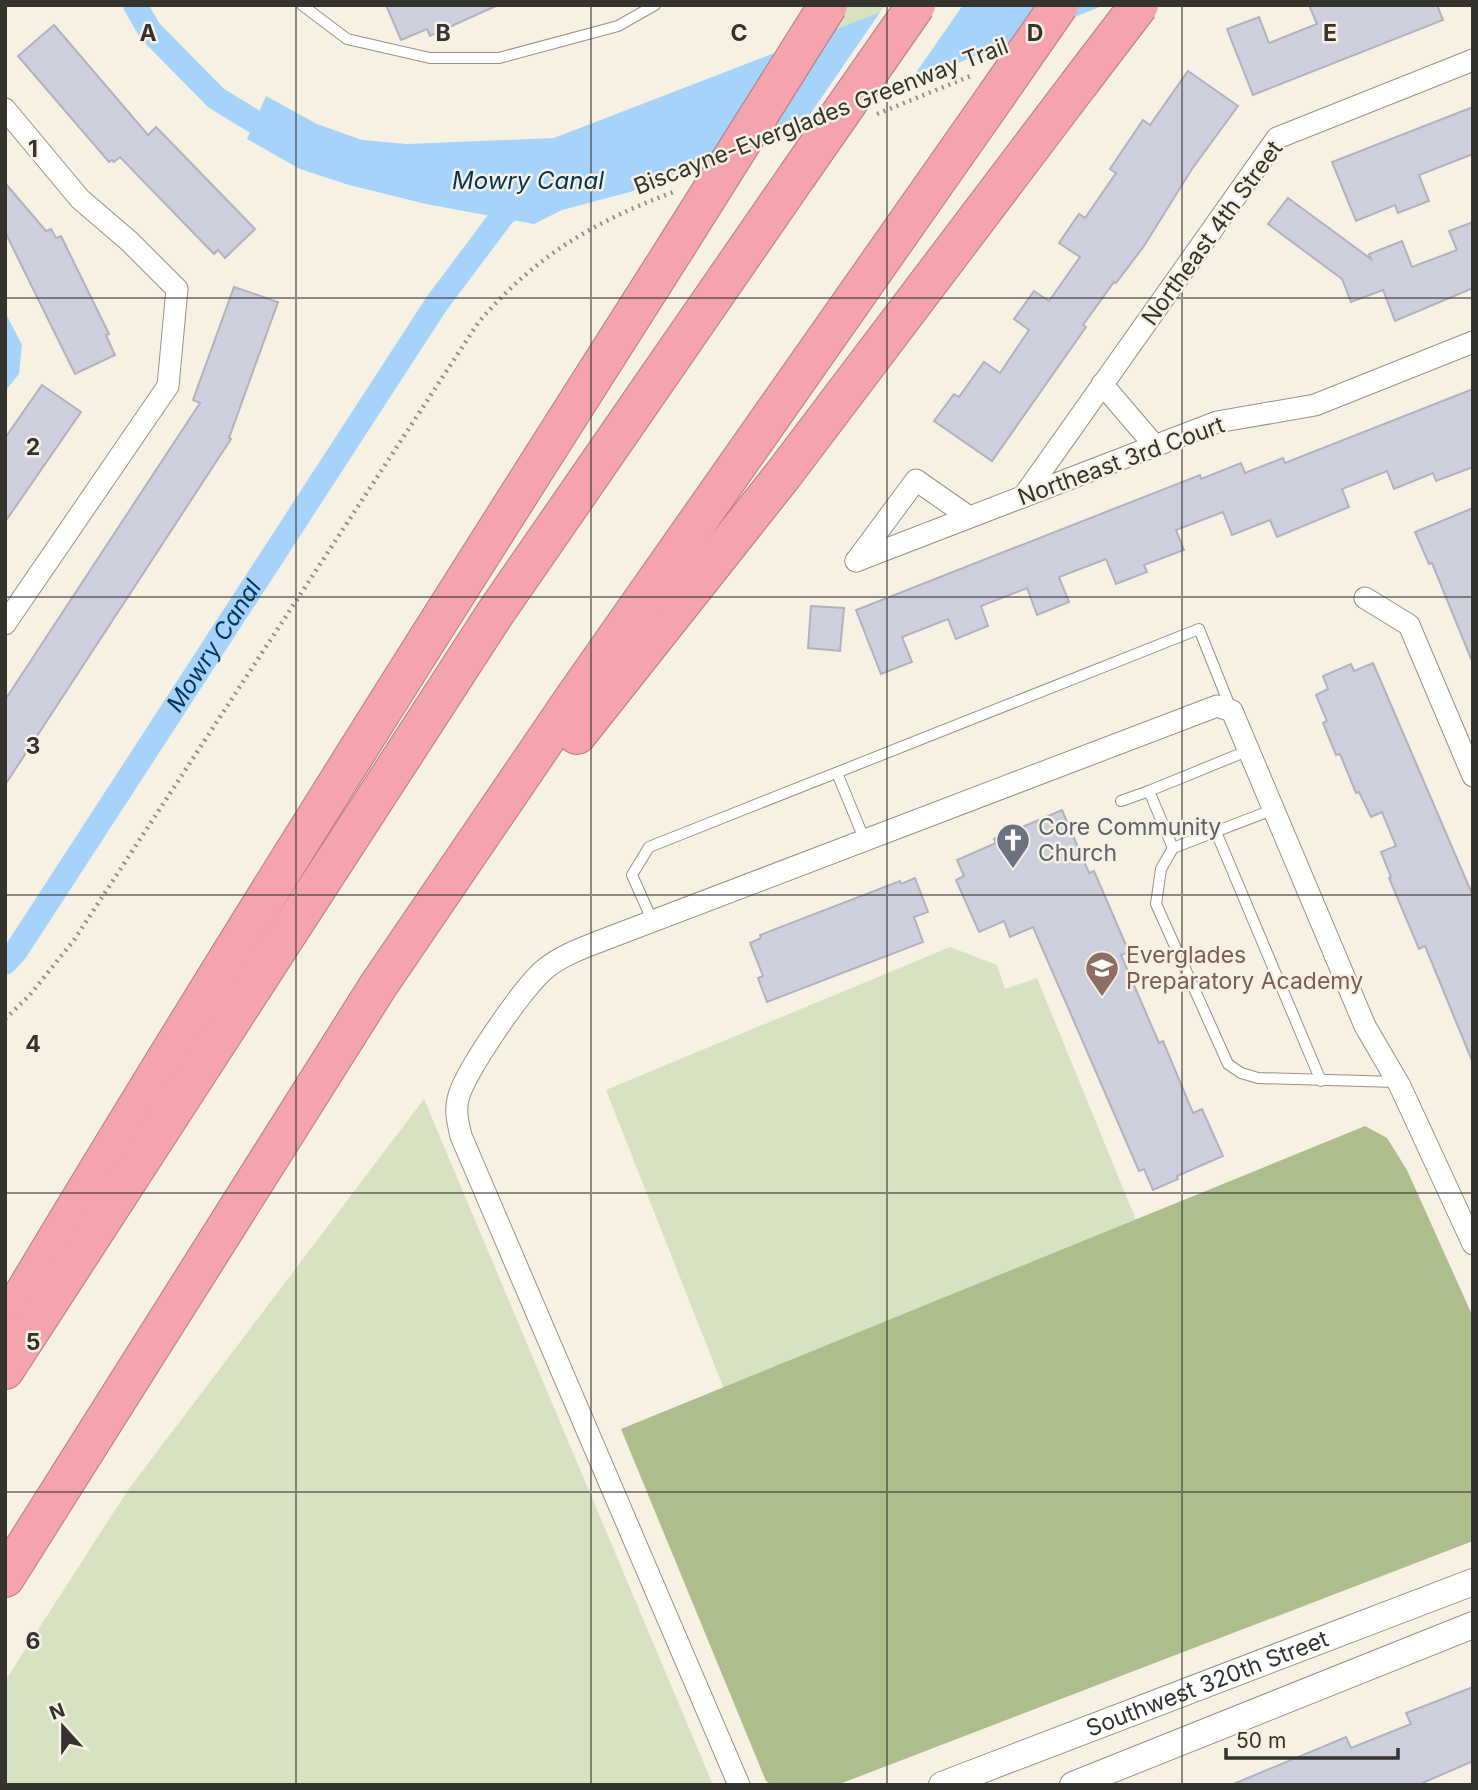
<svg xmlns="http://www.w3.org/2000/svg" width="1478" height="1790" font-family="Inter,sans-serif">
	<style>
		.green { fill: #d7e2c2 }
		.forest { fill: #adbe8c }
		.water { fill: #a6d3f9 }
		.pier { fill: #f7f1e4 }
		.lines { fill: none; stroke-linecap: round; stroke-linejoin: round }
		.canal { stroke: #a6d3f9; stroke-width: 24 }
		.building { fill: #cecfdc; stroke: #b1b2bf; stroke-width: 2 }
		.service-casing { stroke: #989286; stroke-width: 12 }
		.minor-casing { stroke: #989286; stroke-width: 23 }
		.tertiary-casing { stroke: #989286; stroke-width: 28 }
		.motorway-casing { stroke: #b27c81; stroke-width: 40 }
		.path { stroke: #959188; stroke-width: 4.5; stroke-dasharray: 2 5; stroke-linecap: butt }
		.service { stroke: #fff; stroke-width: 10 }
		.minor { stroke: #fff; stroke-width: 21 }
		.tertiary { stroke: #fff; stroke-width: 26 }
		.motorway { stroke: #f5a4ad; stroke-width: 38 }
		.motorway-bridge-casing { stroke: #b27c81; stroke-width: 40; stroke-linecap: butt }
		.motorway-bridge { stroke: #f5a4ad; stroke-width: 38 }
		.grid { fill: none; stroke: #35332e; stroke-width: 2; stroke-opacity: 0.55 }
		.labels { text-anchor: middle; stroke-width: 5; stroke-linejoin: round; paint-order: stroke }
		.street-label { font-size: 23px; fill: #35332e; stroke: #f7f1e4 }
		.worship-label { font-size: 23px; fill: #5b616d; stroke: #f7f1e4; text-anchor: start }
		.education-label { font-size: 23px; fill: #785e54; stroke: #f7f1e4; text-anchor: start }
		.water-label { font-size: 24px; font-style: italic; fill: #003558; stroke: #f7f1e4 }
		.grid-label { font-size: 23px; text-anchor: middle; font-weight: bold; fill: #35332e; stroke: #f7f1e4; stroke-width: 5; stroke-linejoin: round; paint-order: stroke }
	</style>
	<rect width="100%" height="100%" fill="#f7f1e4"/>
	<g class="green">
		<path d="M847 5H886L882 12 830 32Z"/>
		<path d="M950 947 997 965 1005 989 1037 978 1136 1220 724 1389 606 1090Z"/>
		<path d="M424 1099 713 1785H5V1681L128 1490Z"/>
	</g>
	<path class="forest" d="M1365 1126 1387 1138 1407 1170 1473 1317V1541L837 1785H772L766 1781 621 1429Z"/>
	<g class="water">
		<path d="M899 5H1105L630 192 562 210 534 224 426 204 349 185 300 169 247 139 266 96 317 124 362 140 407 144 554 138Z"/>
		<path d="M5 312 22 345 19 374 5 391Z"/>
	</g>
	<path class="pier" d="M889 5H963L906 87 800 129 883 8Z"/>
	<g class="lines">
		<g class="canal">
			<path d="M135 5 150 31 216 98 283 139"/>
			<path id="s1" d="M5 963 16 951 437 303 503 215 525 197"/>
		</g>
	</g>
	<g class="building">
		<path d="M386 5H498L430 36 427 29 401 40Z"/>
		<path d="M1309 5H1437L1443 20 1253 95 1227 29 1259 17 1269 43 1317 24Z"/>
		<path d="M54 25 148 135 156 127 255 229 225 258 218 250 214 254 120 157 114 162 112 160 109 162 18 56Z"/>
		<path d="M1188 71 1238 106 1192 169 1144 246 1116 283 1114 282 1083 325 1086 327 992 461 934 421 954 394 959 397 984 362 1000 373 1029 330 1014 319 1034 291 1049 301 1080 257 1059 243 1079 214 1085 218 1116 173 1110 169 1143 120 1150 125Z"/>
		<path d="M1473 107V154L1419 175 1429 201 1398 213 1395 205 1356 221 1332 162Z"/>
		<path d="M5 183 46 231 51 229 56 238 61 236 109 334 106 335 115 355 75 374 5 232Z"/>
		<path d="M1288 198 1371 259 1369 254 1402 241 1412 267 1457 250 1449 231 1473 222V288L1395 321 1383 290 1351 302 1342 279 1268 224Z"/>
		<path d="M234 287 278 302 229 438 231 439 5 785V700L200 403 193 400Z"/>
		<path d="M42 385 81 412 5 522V438Z"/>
		<path d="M1473 389V467L1436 481 1433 473 1394 489 1387 471 1342 489 1349 507 1277 537 1270 520 1232 535 1223 512 1176 530 1184 550 1144 565 1147 572 1116 584 1106 559 1059 577 1069 602 1037 615 1027 588 981 606 988 626 956 639 948 619 902 637 912 662 881 674 856 610 1200 475 1201 479 1241 463 1245 473 1283 458 1285 463Z"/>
		<path d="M1473 508V661H1472L1432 563 1429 564 1415 532Z"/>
		<path d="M811 606 844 608 840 651 808 648Z"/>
		<path d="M1373 663 1473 896V1063L1425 946 1419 949 1389 878 1391 877 1381 852 1396 846 1382 812 1371 817 1359 792 1356 793 1340 754 1336 755 1323 723 1327 721 1316 695 1328 689 1323 676 1351 664 1354 671Z"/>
		<path d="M1062 810 1089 873 1094 871 1129 952 1121 955 1159 1043 1163 1041 1193 1113 1202 1109 1223 1156 1177 1176 1178 1179 1153 1190 1144 1169 1139 1171 1033 927 1010 937 1004 921 979 932 956 880 964 876 957 860 996 843 994 839Z"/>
		<path d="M915 878 928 912 914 917 923 942 767 1002 758 978 763 976 750 943 761 938 760 935 900 881 901 884Z"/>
		<path d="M1473 1687V1761L1418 1785H1231L1346 1737 1351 1748 1411 1724 1406 1713Z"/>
	</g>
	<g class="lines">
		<g class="service-casing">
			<g id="service">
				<path d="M302 5 347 39 430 58H499L618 26 655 5"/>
				<path d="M1247 751 1149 791 1173 848 1161 869 1156 904 1228 1064 1241 1073 1258 1078 1396 1082"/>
				<path d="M837 773 865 841"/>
				<path d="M1121 801 1149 791"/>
				<path d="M1216 832 1321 1081"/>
				<path d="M1173 848 1272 810"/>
				<path d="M653 922 632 875 649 847 1199 629 1231 709"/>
			</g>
		</g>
		<g class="minor-casing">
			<g id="minor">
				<path d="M5 109 80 199 129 241 177 289 168 386 5 624"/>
				<path d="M1102 384 1155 446"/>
				<path d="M1023 497 1277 138 1473 60"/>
				<path d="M856 561 1217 422 1315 405 1473 342"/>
				<path d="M856 561 916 480 969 517"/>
				<path d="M1365 598 1409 625 1473 776"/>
				<path d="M739 1785 461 1136C458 1123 455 1112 458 1099 463 1074 524 986 545 969 562 955 583 948 603 940L1217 706 1232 711 1365 1026 1400 1086 1473 1244"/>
			</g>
		</g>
		<g class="tertiary-casing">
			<g id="tertiary">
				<path id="s2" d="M942 1785 1473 1582"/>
				<path d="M1073 1785 1473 1625"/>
			</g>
		</g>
		<g class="motorway-casing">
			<g id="motorway">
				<path d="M577 735 783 475 1078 85"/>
				<path d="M11 1315C226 955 451 601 676 247"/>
				<path d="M5 1370 494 615 797 176"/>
				<path d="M5 1578 378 986 574 698 996 96"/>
			</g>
		</g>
		<g class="path">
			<path d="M877 114 973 75"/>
			<path d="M5 1019 29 996 74 940 478 323C536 255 593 222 676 191"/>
		</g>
		<use href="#service" class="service"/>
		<use href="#minor" class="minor"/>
		<use href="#tertiary" class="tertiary"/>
		<use href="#motorway" class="motorway"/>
		<g class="motorway-bridge-casing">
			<g id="motorway-bridge">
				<path d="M1078 85 1139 5"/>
				<path d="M996 96 1059 5"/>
				<path d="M797 176 916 5"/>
				<path d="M676 247 828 5"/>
			</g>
		</g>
		<use href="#motorway-bridge" class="motorway-bridge"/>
	</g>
	<path class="grid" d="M296 5V1785M591 5V1785M887 5V1785M1182 5V1785M5 298H1473M5 597H1473M5 895H1473M5 1193H1473M5 1492H1473"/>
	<defs>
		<g id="church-pin" transform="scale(1.75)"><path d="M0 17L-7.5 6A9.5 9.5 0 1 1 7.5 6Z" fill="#6b7280" stroke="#f7f1e4"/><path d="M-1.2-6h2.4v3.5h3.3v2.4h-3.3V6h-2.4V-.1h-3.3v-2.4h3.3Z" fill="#fff"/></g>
		<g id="school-pin" transform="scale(1.75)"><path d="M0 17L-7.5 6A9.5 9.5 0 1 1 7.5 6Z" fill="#8d6e63" stroke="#f7f1e4"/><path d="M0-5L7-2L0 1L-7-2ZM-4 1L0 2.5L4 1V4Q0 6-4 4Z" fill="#fff"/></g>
	</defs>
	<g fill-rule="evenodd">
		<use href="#church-pin" x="1013" y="840"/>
		<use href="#school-pin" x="1102" y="968"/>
	</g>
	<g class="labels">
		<g class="street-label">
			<text transform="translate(821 116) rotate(-21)" y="8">Biscayne-Everglades Greenway Trail</text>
			<text transform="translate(1212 233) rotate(-54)" y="8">Northeast 4th Street</text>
			<text transform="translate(1121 461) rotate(-20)" y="8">Northeast 3rd Court</text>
			<text dy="8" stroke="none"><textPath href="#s2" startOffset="284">Southwest 320th Street</textPath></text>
		</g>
		<g class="worship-label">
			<text x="1038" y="835">Core Community<tspan x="1038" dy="26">Church</tspan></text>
		</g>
		<g class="education-label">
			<text x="1126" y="963">Everglades<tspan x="1126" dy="26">Preparatory Academy</tspan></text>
		</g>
		<g class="water-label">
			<text x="528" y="189">Mowry Canal</text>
			<text dy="8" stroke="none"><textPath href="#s1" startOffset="380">Mowry Canal</textPath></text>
		</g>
	</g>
	<g class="grid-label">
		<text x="148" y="41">A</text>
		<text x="443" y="41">B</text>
		<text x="739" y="41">C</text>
		<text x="1035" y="41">D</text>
		<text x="1330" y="41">E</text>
		<text x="33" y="157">1</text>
		<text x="33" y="455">2</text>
		<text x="33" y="754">3</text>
		<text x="33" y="1052">4</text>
		<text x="33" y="1350">5</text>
		<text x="33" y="1649">6</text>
	</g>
	<rect width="1478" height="1790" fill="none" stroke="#35332e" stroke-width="14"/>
	<g transform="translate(63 1727) rotate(339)" stroke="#f7f1e4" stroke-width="5" paint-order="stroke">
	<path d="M0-5L12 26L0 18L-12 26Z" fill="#35332e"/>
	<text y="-10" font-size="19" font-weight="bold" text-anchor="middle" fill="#35332e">N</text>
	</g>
	<path d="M1226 1748v10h172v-10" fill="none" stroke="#35332e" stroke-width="3.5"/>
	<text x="1236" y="1748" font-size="21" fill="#35332e" stroke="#f7f1e4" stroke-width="5" paint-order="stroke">50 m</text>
</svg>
